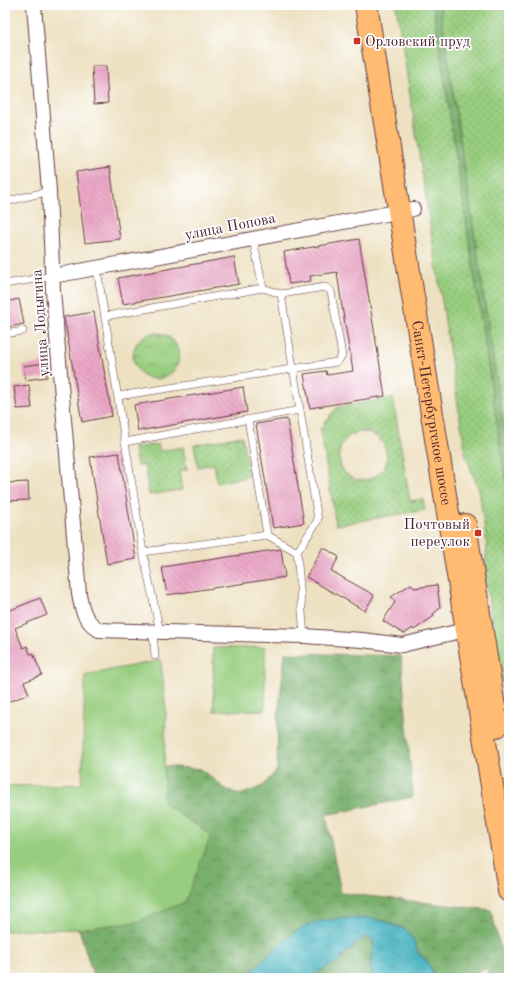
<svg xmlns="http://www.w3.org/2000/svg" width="514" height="983" font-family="'Old Standard TT',serif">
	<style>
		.grass { fill: url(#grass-dots); stroke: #707654; fill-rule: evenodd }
		.forest { fill: url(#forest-crowns); stroke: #62684c }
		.park { fill: url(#park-tufts); stroke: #707654 }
		.garden { fill: #97cd7e; stroke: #707654 }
		.water { fill: url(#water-ripples); stroke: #476876 }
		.building { fill: url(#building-back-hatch) }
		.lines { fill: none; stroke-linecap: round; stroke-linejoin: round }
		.lane-casing { stroke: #633c42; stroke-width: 8 }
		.street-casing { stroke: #633c42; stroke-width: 16 }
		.primary-casing { stroke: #633c42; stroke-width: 24 }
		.lane { stroke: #fff; stroke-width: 7 }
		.street { stroke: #fff; stroke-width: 14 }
		.primary { stroke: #febb71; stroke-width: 22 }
		.poi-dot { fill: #c8321e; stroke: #fff; stroke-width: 1.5 }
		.labels { text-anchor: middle; stroke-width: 3.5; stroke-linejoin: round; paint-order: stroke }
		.poi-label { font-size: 15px; fill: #4a1f2b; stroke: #fff; text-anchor: start }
		.street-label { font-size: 15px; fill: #4a1f2b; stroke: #fff }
	</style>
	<defs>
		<pattern id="grass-dots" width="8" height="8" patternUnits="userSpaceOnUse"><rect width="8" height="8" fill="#97cd7e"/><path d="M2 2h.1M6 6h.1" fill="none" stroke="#7da667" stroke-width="1.8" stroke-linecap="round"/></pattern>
		<pattern id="forest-crowns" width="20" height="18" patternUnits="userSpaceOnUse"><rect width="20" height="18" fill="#79b06d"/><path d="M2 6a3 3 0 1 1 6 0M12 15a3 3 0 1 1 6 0" fill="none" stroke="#658f5a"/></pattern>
		<pattern id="park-tufts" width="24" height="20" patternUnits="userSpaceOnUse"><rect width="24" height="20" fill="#97cd7e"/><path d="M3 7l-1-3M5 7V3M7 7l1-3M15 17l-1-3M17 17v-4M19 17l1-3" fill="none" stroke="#7da667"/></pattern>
		<pattern id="water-ripples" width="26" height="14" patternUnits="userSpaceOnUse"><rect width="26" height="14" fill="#44b2c0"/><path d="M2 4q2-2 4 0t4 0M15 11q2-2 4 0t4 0" fill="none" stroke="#3b909c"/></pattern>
		<pattern id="building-back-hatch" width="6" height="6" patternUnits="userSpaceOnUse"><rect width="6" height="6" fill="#eca8c8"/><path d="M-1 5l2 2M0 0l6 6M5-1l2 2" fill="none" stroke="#c188a3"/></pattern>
	</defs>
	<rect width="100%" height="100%" fill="#fff"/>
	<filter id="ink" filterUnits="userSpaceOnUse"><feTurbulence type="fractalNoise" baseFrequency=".025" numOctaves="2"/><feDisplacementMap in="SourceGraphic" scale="8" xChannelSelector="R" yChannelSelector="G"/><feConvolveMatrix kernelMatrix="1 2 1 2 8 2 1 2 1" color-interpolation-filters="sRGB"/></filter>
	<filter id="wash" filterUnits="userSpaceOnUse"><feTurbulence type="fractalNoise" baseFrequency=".012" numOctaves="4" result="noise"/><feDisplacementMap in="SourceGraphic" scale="16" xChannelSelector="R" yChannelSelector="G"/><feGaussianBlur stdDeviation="0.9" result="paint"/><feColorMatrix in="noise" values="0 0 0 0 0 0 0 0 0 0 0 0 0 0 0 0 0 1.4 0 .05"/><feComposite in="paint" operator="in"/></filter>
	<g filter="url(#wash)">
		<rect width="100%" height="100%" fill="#eee1c2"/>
		<g class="grass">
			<path d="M396 5H509V719L484 572 487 546 479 490 466 457Z"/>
			<path d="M393 398 410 501 423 499 425 510 336 525 320 428H324V421L329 419 331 414 338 407ZM364 432C380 434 391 449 385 466 382 472 376 477 369 479 336 489 325 434 364 432Z"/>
			<path d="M242 436 250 476 217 483 214 464 198 467 194 445Z"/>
			<path d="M158 444 160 451 183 447 187 470 179 471 182 490 149 495 144 465 137 466 134 448Z"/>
		</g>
		<g class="forest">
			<path d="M433 5H440L509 462V503Z"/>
			<path d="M285 653 401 656 413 797 326 815 341 893 491 910 508 978H489L488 968 473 973 472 978H436L427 961 419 954 414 941 398 926 368 918 285 942 254 968 246 978H94L79 929 136 921 162 803 164 766 201 769 224 788 240 795 263 786 277 770 278 717Z"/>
			<path d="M363 937H368L372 939 374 946 371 957V969L373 978H311L329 966 338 963 343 956Z"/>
		</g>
		<circle class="park" cx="156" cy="356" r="23"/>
		<g class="garden">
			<path d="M265 647V710L214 711 213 648Z"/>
			<path d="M161 660 166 712 163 803 211 835 185 902 136 922 79 929 5 931V786L82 784 85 675Z"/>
		</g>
		<path class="water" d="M341 918H368L384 921 407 930 414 941 419 954 427 961 436 978H373L371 969V957L374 946 372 939 368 937H363L343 956 338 963 329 966 311 978H246C256 965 293 931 307 925 318 920 330 920 341 918Z"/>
		<g id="blocks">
			<g class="building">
				<path d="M92 66H106L108 103 94 104Z"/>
				<path d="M110 167 120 239 85 243 76 172Z"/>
				<path d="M359 239 385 396 310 408 304 374 326 371 327 375 353 371 342 307 337 272 310 276 311 281 289 284 284 252Z"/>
				<path d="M234 257 239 284 123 304 118 278Z"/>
				<path d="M19 299 24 324 5 328V302Z"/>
				<path d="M94 312 112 416 82 422 64 317Z"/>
				<path d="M45 363 47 377 25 380 23 366Z"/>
				<path d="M29 385 32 408 17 409 14 387Z"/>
				<path d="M243 387 247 412 138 431 134 405Z"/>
				<path d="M287 419 304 523 273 528 256 424Z"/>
				<path d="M119 453 136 559 107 564 90 457Z"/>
				<path d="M28 482 29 500 5 501V483Z"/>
				<path d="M323 547 339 557 331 571 374 595 365 611 306 577Z"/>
				<path d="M281 549 285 577 167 595 162 567Z"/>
				<path d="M411 584 414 588 437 585 440 608 433 614 434 616 414 630 413 628 404 634 383 621 395 602 391 597Z"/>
				<path d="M40 598 47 615 15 628 23 648 27 646 30 654 33 653 42 675 24 682 29 694 5 703V605L8 611Z"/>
			</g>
		</g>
	</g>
	<g filter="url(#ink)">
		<use href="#blocks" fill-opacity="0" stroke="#633c42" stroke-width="1"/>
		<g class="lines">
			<g class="lane-casing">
				<g id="lane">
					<path d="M5 202 49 191"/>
					<path d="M253 239 263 288"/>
					<path d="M97 269 143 552 160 632"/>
					<path d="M5 284 53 276"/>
					<path d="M106 316 263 288 281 294 318 520 297 552 304 636"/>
					<path d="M5 334 23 331"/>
					<path d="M118 396 337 362 342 356 331 291 325 287 281 294"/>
					<path d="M248 419 267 535"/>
					<path d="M125 442 300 410"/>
					<path d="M143 552 267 535 297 552"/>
					<path d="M153 632 155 656"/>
				</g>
			</g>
			<g class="street-casing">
				<g id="street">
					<path d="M34 5 49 191 53 291 79 594C82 611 85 621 99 630L304 636 362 640 402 645 473 628"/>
					<path d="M53 276 413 209"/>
				</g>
			</g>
			<g class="primary-casing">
				<g id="primary">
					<path id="s1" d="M366 5 509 891"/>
					<path d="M465 525 497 726"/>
				</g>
			</g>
			<use href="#lane" class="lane"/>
			<use href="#street" class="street"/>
			<use href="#primary" class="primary"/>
		</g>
	</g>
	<g class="poi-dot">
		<rect x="353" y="37" width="8" height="8" rx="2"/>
		<rect x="474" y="529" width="8" height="8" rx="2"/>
	</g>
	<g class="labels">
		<g class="poi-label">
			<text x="365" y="46">Орловский пруд</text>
			<text x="470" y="529" text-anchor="end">Почтовый<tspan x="470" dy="17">переулок</tspan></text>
		</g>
		<g class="street-label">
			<text transform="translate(230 226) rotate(-11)" y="5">улица Попова</text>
			<text transform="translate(40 323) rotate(-94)" y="5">улица Лодыгина</text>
			<text dy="5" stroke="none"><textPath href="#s1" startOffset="413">Санкт-Петербургское шоссе</textPath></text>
		</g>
	</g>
	<rect width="514" height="983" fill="none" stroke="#fff" stroke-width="20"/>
</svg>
